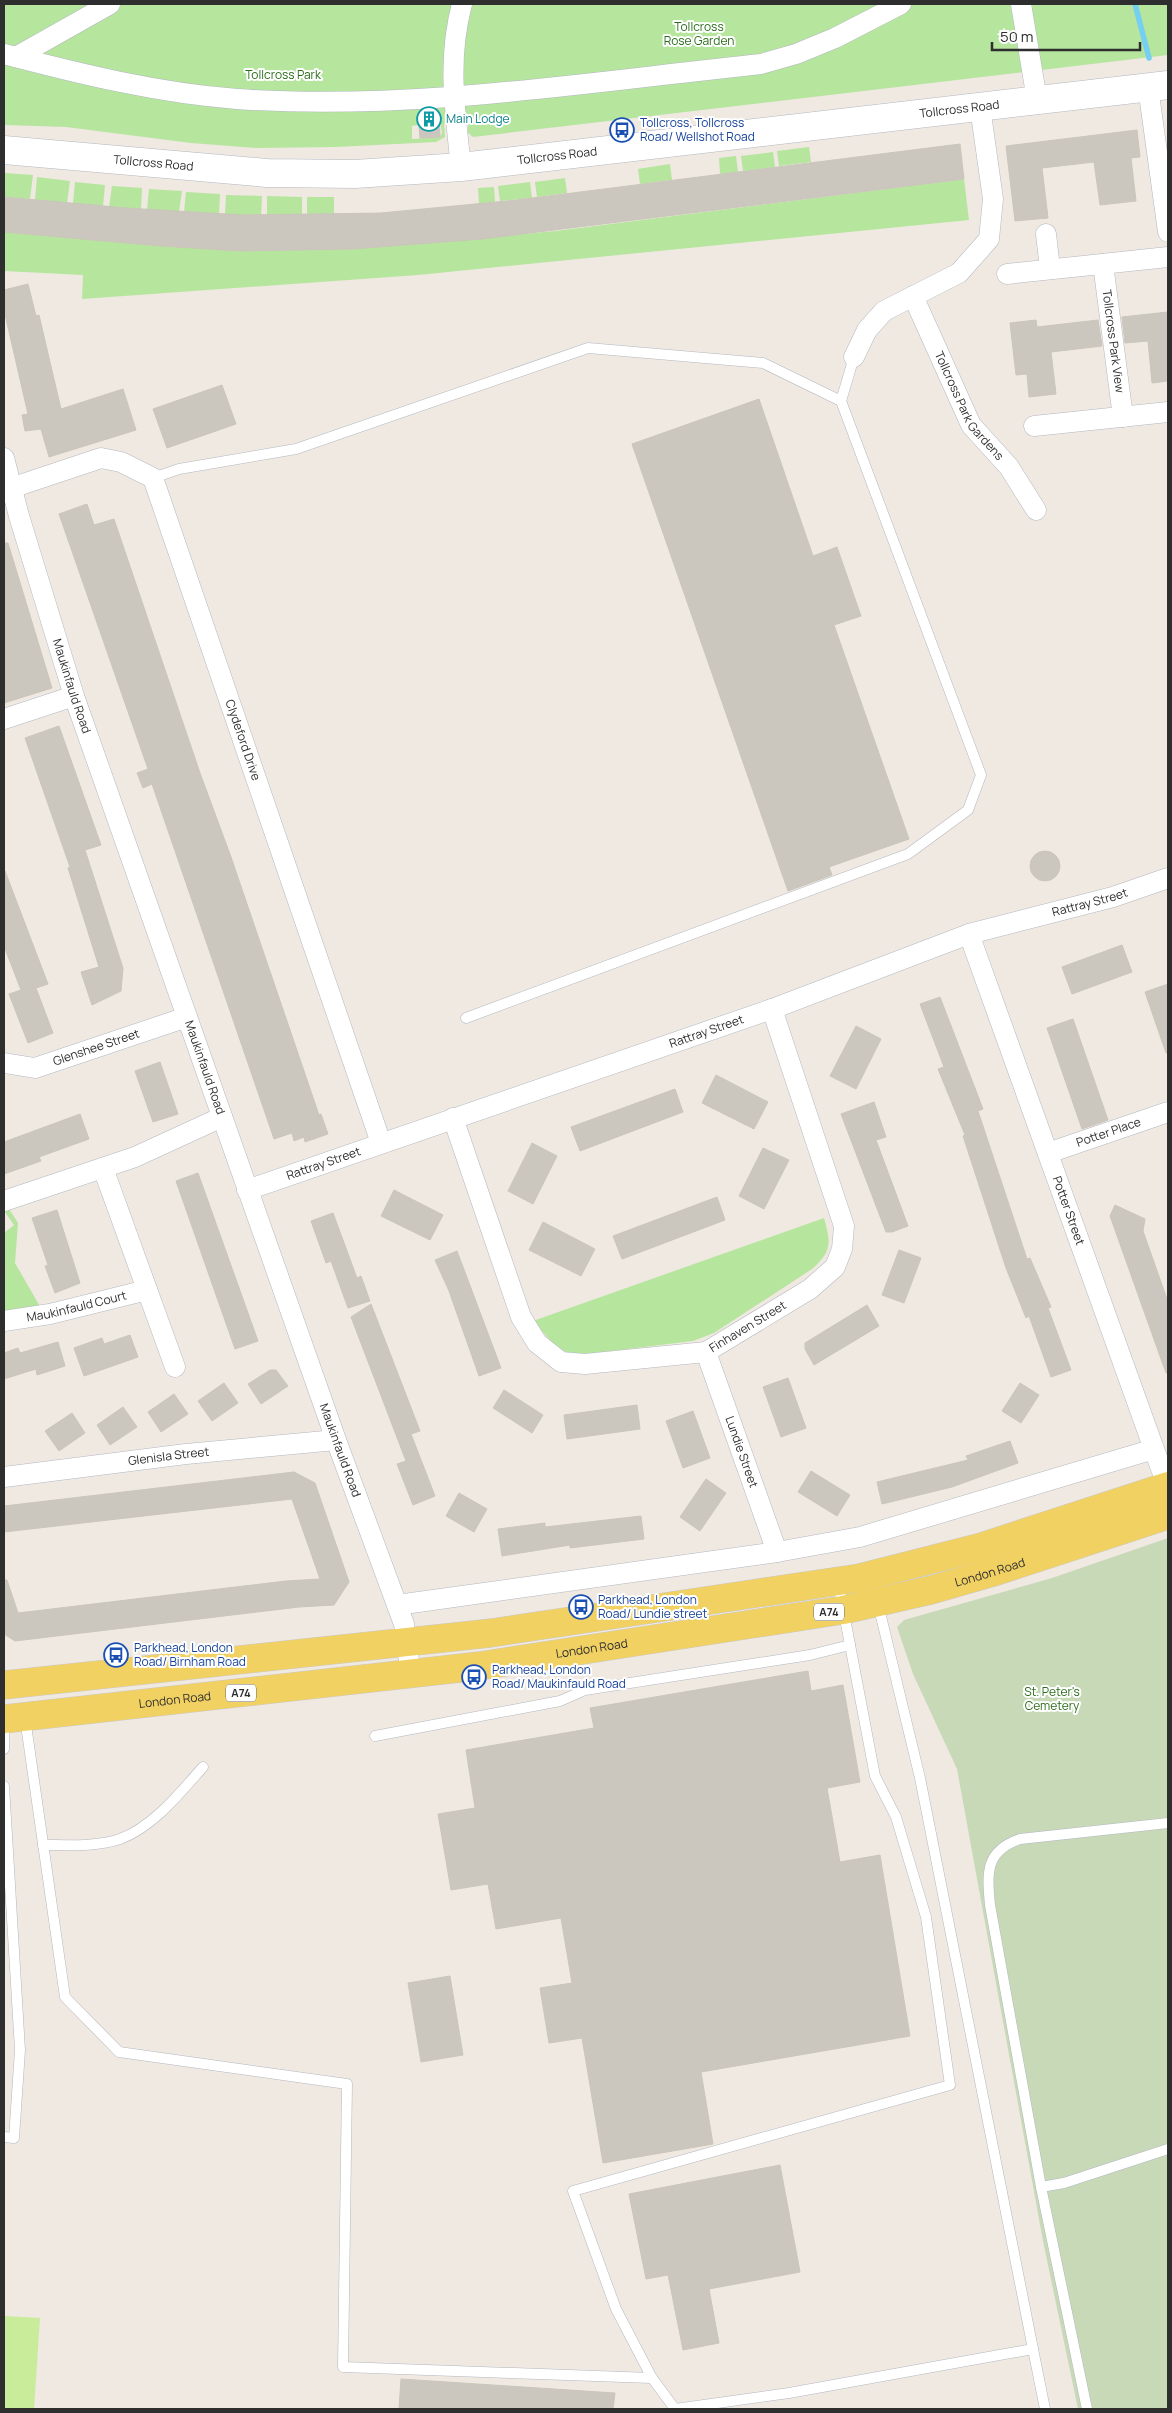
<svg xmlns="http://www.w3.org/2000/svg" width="1172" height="2413" font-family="Manrope,sans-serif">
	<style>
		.green { fill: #b6e59e; fill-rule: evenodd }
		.cemetery { fill: #c8d9b8 }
		.pitch { fill: #c9ec9a }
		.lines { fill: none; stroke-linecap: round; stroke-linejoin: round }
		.stream { stroke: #75cff0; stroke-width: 5.5 }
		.building { fill: #cbc7bf; stroke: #cbc5ba }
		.lane-casing { stroke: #b4b7c1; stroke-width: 11 }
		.street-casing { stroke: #b4b7c1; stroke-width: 21 }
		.secondary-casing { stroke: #b4b7c1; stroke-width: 29 }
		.primary-casing { stroke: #c9c9c9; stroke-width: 29 }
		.lane { stroke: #fff; stroke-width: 10 }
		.street { stroke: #fff; stroke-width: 20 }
		.secondary { stroke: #fff; stroke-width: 28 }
		.primary { stroke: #f2d163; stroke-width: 28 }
		.labels { text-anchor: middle; stroke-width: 4; stroke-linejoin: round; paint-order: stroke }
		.shield { fill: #fff; stroke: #6d6d6d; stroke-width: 1 }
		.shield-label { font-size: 11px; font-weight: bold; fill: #2e2e2e }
		.park-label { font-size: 12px; fill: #2c6e1b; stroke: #fff }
		.street-label { font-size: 12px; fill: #2e2e2e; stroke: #fff }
		.culture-label { font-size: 12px; fill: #0d838f; stroke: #fff; text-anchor: start }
		.transit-label { font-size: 12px; fill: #164399; stroke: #fff; text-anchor: start }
	</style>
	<rect width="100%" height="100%" fill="#efe9e1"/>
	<g class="green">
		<path d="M4 4H1168V55L473 137 468 133V122L444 124 445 137 436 142 336 147 256 148 191 143 66 127 4 125ZM434 108V112H439L442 133 440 137 412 139V126L419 125 418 113H422V109Z"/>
		<path d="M809 147 811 162 779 166 777 151Z"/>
		<path d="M773 152 775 167 743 171 741 156Z"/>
		<path d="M736 156 738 172 720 174 719 158Z"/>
		<path d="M670 164 672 180 640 184 638 169Z"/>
		<path d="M4 173 33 175 30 199 4 197Z"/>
		<path d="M37 177 70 181 67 203 35 200Z"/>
		<path d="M565 178 567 193 537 197 535 182Z"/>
		<path d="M964 179 969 220 418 275 82 299 83 275 4 271V232L161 246 241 251 352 249 556 231Z"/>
		<path d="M75 182 105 185 103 206 73 204Z"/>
		<path d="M530 182 532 198 500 201 498 186Z"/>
		<path d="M112 186 142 188 141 209 109 207Z"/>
		<path d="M494 187 495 202 479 204 478 188Z"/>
		<path d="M149 189 182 191 179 212 147 210Z"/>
		<path d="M186 192 220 194 219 214 184 212Z"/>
		<path d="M226 195 262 196 261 216 225 215Z"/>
		<path d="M267 196 302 197V215H267Z"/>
		<rect x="307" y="197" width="27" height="18"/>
		<path d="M9 1209 18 1223 15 1263 42 1310 4 1316V1233L14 1225 5 1212Z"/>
		<path d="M824 1218C831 1243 832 1251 812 1269L714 1333 693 1341 571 1356 551 1341 533 1321Z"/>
	</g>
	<path class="cemetery" d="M1168 1538V2409H1078L1043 2241 957 1769 913 1674 897 1627 904 1620 1052 1578Z"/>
	<path class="pitch" d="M4 2316 40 2318 34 2409H4Z"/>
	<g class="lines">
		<path class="stream" d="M1135 4 1149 58"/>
	</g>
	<g class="building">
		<path d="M439 111 440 137 420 138 418 113Z"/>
		<path d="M1137 130 1140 157 1131 158 1136 201 1100 205 1094 162 1042 168 1048 218 1015 221 1006 146Z"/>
		<path d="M960 144 964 179 482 239 352 249 241 251 161 246 4 232V197L126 208 243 215 381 213 517 200Z"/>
		<path d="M28 284 36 316 39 315 61 409 123 389 136 430 49 457 41 429 25 431 22 415 28 414 4 310V290Z"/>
		<path d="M1168 312V381L1152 383 1148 341 1125 343 1122 317Z"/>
		<path d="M1036 320 1037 327 1098 320 1102 346 1051 352 1056 394 1029 397 1027 374 1016 375 1010 323Z"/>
		<path d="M222 385 236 424 167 448 153 409Z"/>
		<path d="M759 399 813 556 837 547 861 616 834 625 909 839 829 867 832 875 788 891 632 444Z"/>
		<path d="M87 504 94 525 114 519 200 773 231 857 319 1115 321 1114 328 1134 305 1142 304 1137 294 1141 292 1133 274 1139 152 784 143 788 137 773 148 769 59 514Z"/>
		<path d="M4 543H8L52 688 4 703Z"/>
		<path d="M59 726 101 845 85 850 123 968 121 991 92 1005 81 972 99 967 68 868 70 867 25 738Z"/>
		<circle cx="1045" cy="866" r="15"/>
		<path d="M5 871 48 984 36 988 53 1033 28 1043 9 994 21 990 4 946Z"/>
		<path d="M1122 945 1132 972 1072 994 1062 967Z"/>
		<path d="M1168 984V1052L1166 1053 1145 992Z"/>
		<path d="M940 997 983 1109 978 1111 1027 1259 1030 1258 1051 1307 1048 1308 1071 1370 1051 1377 1029 1316 1026 1318 1006 1268 963 1136 965 1135 938 1069 944 1067 920 1004Z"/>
		<path d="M1073 1019 1108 1120 1082 1129 1047 1028Z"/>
		<path d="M856 1026 881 1039 856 1089 830 1076Z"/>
		<path d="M160 1062 178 1114 153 1122 135 1071Z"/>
		<path d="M716 1075 768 1102 754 1129 702 1103Z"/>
		<path d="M675 1089 683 1112 580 1151 571 1127Z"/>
		<path d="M874 1102 886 1137 876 1140 908 1226 892 1232H886L841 1114Z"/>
		<path d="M80 1114 89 1139 39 1157 41 1161 4 1174V1142Z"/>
		<path d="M532 1143 557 1156 533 1204 508 1191Z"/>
		<path d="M763 1148 789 1160 764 1209 739 1196Z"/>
		<path d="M198 1173 258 1341 235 1349 176 1181Z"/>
		<path d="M394 1190 443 1215 430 1240 381 1216Z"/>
		<path d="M717 1197 725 1220 622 1259 613 1236Z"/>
		<path d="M1115 1205 1145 1219 1143 1231 1168 1302V1372L1166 1373 1110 1216Z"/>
		<path d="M57 1210 80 1283 55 1293 45 1266 48 1265 32 1218Z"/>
		<path d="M333 1213 357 1278 361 1276 370 1301 348 1308 331 1261 326 1263 311 1221Z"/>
		<path d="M543 1222 595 1249 581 1276 529 1250Z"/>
		<path d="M899 1250 921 1258 904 1303 882 1295Z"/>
		<path d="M457 1251 501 1368 479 1376 449 1291 435 1260Z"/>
		<path d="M371 1304 420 1431 411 1434 435 1496 413 1505 397 1464 406 1461 351 1317Z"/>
		<path d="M867 1305 879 1326 814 1365 805 1349V1343Z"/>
		<path d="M130 1335 138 1357 84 1376 74 1348 102 1338 104 1344Z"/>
		<path d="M58 1342 65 1366 37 1375 36 1369 4 1379V1353L18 1348 20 1353Z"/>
		<path d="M270 1370H276L288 1386 261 1404 248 1384Z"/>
		<path d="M788 1378 806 1428 781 1437 763 1387Z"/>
		<path d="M224 1383 238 1403 212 1421 198 1401Z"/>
		<path d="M1020 1383 1039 1395 1021 1423 1002 1411Z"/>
		<path d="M504 1390 543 1415 532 1433 493 1408Z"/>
		<path d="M174 1394 188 1414 161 1432 148 1412Z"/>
		<path d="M637 1405 640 1429 567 1439 564 1415Z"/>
		<path d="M123 1407 137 1427 110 1445 97 1425Z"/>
		<path d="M693 1411 710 1458 683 1468 666 1421Z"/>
		<path d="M72 1413 85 1433 59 1451 45 1431Z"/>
		<path d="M1010 1441 1018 1463 952 1487 882 1504 877 1482 968 1460 966 1456Z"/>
		<path d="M811 1471 850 1495 837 1516 798 1492Z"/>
		<path d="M294 1472 315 1483 349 1582 334 1605 299 1607 15 1641 4 1634V1580H7L18 1613 286 1581 320 1579 292 1499 4 1532V1506Z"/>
		<path d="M706 1479 726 1493 700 1531 680 1517Z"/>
		<path d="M459 1493 487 1509 474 1532 446 1516Z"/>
		<path d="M641 1516 644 1539 570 1548V1545L502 1556 498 1529 545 1523V1527Z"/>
		<path d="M808 1671 811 1691 843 1685 860 1782 827 1788 840 1862 880 1855 910 2036 701 2072 713 2144 603 2163 582 2038 549 2043 540 1988 572 1983 561 1918 496 1929 488 1884 451 1890 438 1814 475 1808 466 1750 594 1728 590 1708Z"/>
		<path d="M450 1976 463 2055 421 2062 408 1983Z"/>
		<path d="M780 2165 800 2272 709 2289 719 2343 683 2350 668 2275 646 2279 629 2194Z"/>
		<path d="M401 2379 615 2393 613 2409H399Z"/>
	</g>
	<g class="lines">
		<g class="lane-casing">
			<g id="lane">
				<path d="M153 478 179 469 296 449 588 348 763 363 841 401"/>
				<path d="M466 1018 908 854 968 810 981 775 841 401 854 357"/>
				<path d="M25 1718 65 1997 119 2052 347 2084 343 2367 652 2378"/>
				<path d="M375 1736 560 1701 585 1690 810 1655 850 1645"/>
				<path d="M4 1749V1720"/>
				<path d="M4 1786 20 2050 14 2138 4 2137"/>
				<path d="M43 1845C67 1845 97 1847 120 1839 153 1827 180 1793 203 1767"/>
				<path d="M1041 2187 1064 2183 1168 2149"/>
				<path d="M1033 2349 1045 2409"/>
				<path d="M675 2409 789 2393 1033 2349 920 1778 878 1604"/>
				<path d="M675 2409 652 2378 616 2309 573 2191 950 2085 926 1917 896 1817 875 1776 838 1582"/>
				<path d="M1087 2409 1041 2187 990 1905C987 1873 985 1851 1020 1839L1168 1823"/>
			</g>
		</g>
		<g class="street-casing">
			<g id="street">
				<path d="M1021 4 1037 100"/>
				<path d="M4 54C80 74 158 93 237 99 412 111 588 82 761 64L796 54 835 38 901 4"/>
				<path d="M16 57 110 4"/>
				<path d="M1148 87 1168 232"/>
				<path d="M461 167C455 110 447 60 462 4"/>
				<path d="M1046 234 1050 269"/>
				<path id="s1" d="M1103 264 1123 417"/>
				<path d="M1007 274 1168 257"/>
				<path id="s2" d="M913 296 971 425 1009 467 1036 510"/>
				<path d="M854 357 867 330 884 311 959 273 989 239 993 199 980 107"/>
				<path d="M1034 426 1168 412"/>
				<path id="s3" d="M4 458 19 516 74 696 336 1440 404 1624 411 1675"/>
				<path id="s4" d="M11 488 101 458 121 462 153 478 381 1143"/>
				<path d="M4 719 74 696"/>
				<path id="s5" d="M969 934 1168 1488"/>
				<path id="s6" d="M4 1063 35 1068 187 1017"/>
				<path id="s7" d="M453 1118 521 1317 537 1343 561 1362 585 1364 706 1352 810 1289 835 1267 842 1249 844 1226 772 1009"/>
				<path id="s8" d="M1048 1153 1168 1112"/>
				<path d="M103 1168 175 1367"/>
				<path id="s9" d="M247 1190 772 1009 969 934 1113 897 1168 878"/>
				<path d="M4 1201 135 1157 222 1117"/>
				<path id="s10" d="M4 1321 50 1314 147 1290"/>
				<path id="s11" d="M706 1352 777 1552"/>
				<path id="s12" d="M4 1477 186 1454 336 1440"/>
				<path d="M397 1605 777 1552 860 1537 1154 1449"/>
			</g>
		</g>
		<g class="secondary-casing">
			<g id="secondary">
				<path id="s13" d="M4 150 267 173 355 174 461 167 1168 85"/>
			</g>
		</g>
		<g class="primary-casing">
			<g id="primary">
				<path d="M4 1685 491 1633 859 1578 981 1547 1168 1486"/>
				<path id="s14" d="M4 1719 479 1666 843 1610 931 1590 997 1571 1168 1515"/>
			</g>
		</g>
		<use href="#lane" class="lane"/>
		<use href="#street" class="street"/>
		<use href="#secondary" class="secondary"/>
		<use href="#primary" class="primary"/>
	</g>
	<defs>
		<g id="building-ring" transform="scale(1.25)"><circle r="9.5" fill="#fff" stroke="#0f9aa8" stroke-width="1.5"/><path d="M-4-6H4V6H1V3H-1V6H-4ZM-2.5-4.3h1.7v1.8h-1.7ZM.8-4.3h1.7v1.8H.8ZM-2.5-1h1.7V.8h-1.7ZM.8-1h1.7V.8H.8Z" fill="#0f9aa8"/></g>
		<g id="bus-ring" transform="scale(1.25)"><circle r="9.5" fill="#fff" stroke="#1a4fb4" stroke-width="1.5"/><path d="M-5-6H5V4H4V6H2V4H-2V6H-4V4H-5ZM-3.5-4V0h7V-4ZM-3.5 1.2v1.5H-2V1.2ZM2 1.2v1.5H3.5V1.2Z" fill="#1a4fb4"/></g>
	</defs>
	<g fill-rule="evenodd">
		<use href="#building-ring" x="429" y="119"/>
		<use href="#bus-ring" x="622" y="130"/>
		<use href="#bus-ring" x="581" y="1607"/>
		<use href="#bus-ring" x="116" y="1655"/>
		<use href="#bus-ring" x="474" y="1677"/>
	</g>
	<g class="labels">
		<g class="shield">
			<rect x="814" y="1603.5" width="30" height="17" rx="4"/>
			<rect x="226" y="1684.5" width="30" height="17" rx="4"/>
		</g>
		<g class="shield-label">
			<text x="829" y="1616">A74</text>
			<text x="241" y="1697">A74</text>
		</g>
		<g class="park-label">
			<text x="699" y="31">Tollcross<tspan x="699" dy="14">Rose Garden</tspan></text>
			<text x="283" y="79">Tollcross Park</text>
			<text x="1052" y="1696">St. Peter's<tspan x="1052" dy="14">Cemetery</tspan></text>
		</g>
		<g class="street-label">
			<text dy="4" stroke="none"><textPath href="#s13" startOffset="960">Tollcross Road</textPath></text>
			<text dy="4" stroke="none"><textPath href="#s13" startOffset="555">Tollcross Road</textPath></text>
			<text dy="4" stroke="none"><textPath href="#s13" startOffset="150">Tollcross Road</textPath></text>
			<text dy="4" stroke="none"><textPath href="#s1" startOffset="78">Tollcross Park View</textPath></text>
			<text dy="4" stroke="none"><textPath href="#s2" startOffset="124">Tollcross Park Gardens</textPath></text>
			<text dy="4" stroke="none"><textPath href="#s3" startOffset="238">Maukinfauld Road</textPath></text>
			<text dy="4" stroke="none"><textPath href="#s4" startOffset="428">Clydeford Drive</textPath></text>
			<text dy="4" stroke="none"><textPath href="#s9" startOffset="891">Rattray Street</textPath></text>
			<text dy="4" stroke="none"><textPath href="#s9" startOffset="486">Rattray Street</textPath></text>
			<text dy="4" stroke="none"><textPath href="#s6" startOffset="96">Glenshee Street</textPath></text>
			<text dy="4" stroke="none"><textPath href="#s3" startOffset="642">Maukinfauld Road</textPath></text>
			<text dy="4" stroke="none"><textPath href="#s8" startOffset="64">Potter Place</textPath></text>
			<text dy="4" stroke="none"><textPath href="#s9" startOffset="81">Rattray Street</textPath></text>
			<text dy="4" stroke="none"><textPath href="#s5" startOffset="294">Potter Street</textPath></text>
			<text dy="4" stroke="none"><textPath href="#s10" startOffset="74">Maukinfauld Court</textPath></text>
			<text dy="4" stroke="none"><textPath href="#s7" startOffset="466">Finhaven Street</textPath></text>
			<text dy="4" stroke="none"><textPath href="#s3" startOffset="1048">Maukinfauld Road</textPath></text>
			<text dy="4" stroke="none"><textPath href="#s11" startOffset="106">Lundie Street</textPath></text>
			<text dy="4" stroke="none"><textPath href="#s12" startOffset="166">Glenisla Street</textPath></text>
			<text dy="4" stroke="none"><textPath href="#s14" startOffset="998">London Road</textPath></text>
			<text dy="4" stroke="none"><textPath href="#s14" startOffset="592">London Road</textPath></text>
			<text dy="4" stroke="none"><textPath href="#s14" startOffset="172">London Road</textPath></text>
		</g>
		<g class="culture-label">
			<text x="446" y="123">Main Lodge</text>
		</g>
		<g class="transit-label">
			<text x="640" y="127">Tollcross, Tollcross<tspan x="640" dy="14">Road/ Wellshot Road</tspan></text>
			<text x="598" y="1604">Parkhead, London<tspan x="598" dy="14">Road/ Lundie street</tspan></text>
			<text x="134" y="1652">Parkhead, London<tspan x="134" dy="14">Road/ Birnham Road</tspan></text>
			<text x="492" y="1674">Parkhead, London<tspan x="492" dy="14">Road/ Maukinfauld Road</tspan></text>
		</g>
	</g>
	<rect width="1172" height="2413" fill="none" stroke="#2e2e2e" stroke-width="10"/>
	<path d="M992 42v8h148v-8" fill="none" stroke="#2e2e2e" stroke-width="2.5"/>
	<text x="1000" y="42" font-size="15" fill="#2e2e2e" stroke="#ffffff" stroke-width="4" paint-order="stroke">50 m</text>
</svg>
